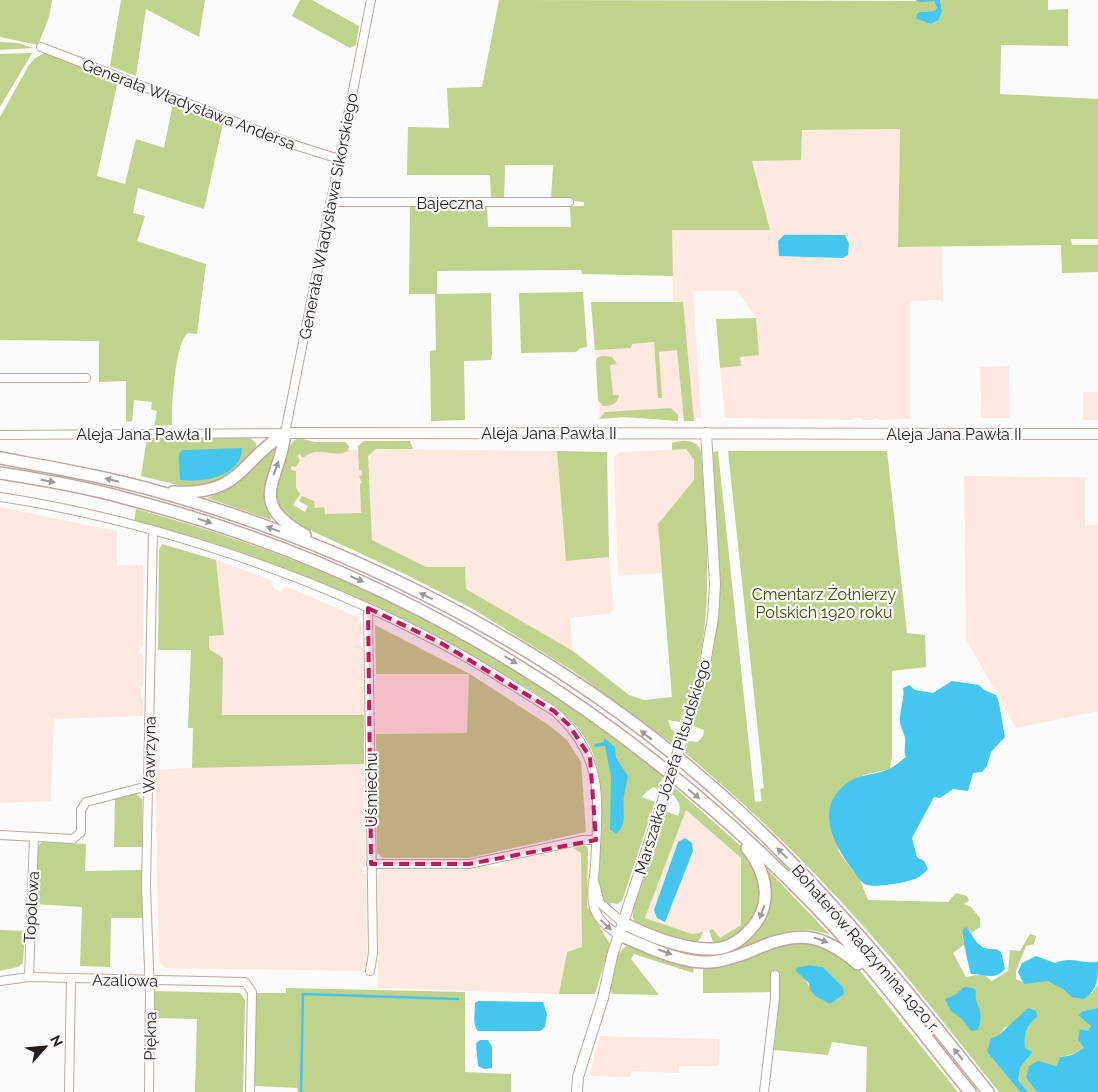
<svg xmlns="http://www.w3.org/2000/svg" width="1098" height="1092" font-family="Raleway,sans-serif">
	<style>
		.built { fill: #fee9e1 }
		.green { fill: #c0d38c; fill-rule: evenodd }
		.water { fill: #44c6ee }
		.lines { fill: none; stroke-linecap: round; stroke-linejoin: round }
		.stream { stroke: #44c6ee; stroke-width: 2.5 }
		.minor-casing { stroke: #bfa79d; stroke-width: 10 }
		.tertiary-casing { stroke: #bfa79d; stroke-width: 12 }
		.secondary-casing { stroke: #bfa79d; stroke-width: 14 }
		.minor { stroke: #fff; stroke-width: 8 }
		.tertiary { stroke: #fff; stroke-width: 10 }
		.secondary { stroke: #fff; stroke-width: 11 }
		.tertiary-bridge-casing { stroke: #bfa79d; stroke-width: 12; stroke-linecap: butt }
		.tertiary-bridge { stroke: #fff; stroke-width: 10 }
		.oneway { fill: #9d9998 }
		.marked { fill: #c2185b; fill-opacity: 0.2; stroke: #c2185b; stroke-width: 4; stroke-dasharray: 10 6; stroke-linejoin: round }
		.labels { text-anchor: middle; stroke-width: 4.5; stroke-linejoin: round; paint-order: stroke }
		.street-label { font-size: 16px; fill: #251c19; stroke: #fbfbfb }
		.park-label { font-size: 16px; fill: #3f4d03; stroke: #fbfbfb }
	</style>
	<rect width="100%" height="100%" fill="#fbfbfb"/>
	<g class="built">
		<path d="M900 129 898 247 942 246 943 303 940 300 910 301V419L882 420 874 418 873 420H863L861 418 854 417 852 420 725 418 720 368 741 366 740 357 759 355 756 318 737 291H693L701 418H600L591 302H673L672 230H770L752 160 802 130Z"/>
		<path d="M1009 366 1010 418H981L980 367Z"/>
		<rect x="1083" y="392" width="15" height="28"/>
		<path d="M376 449 557 451 566 561 609 557 614 609 608 614 570 618 573 651 466 589 465 567 426 568 372 540 370 546 287 493 286 481 295 450H368L369 455Z"/>
		<path d="M686 449 694 460V480L658 524 662 573 618 576 614 458 619 452Z"/>
		<path d="M964 476 1085 477V525L1098 524V711L1016 728 966 639Z"/>
		<path d="M0 507 117 531V565H143V645L137 653 143 654V686L141 687V697L143 699V716L54 719 51 801 0 803Z"/>
		<path d="M216 560 271 580 273 588 280 592 286 586 357 617 362 624V637L360 640 363 650 364 715 222 716 223 658 209 650V635H224Z"/>
		<path d="M376 674H470L467 733 376 734Z"/>
		<path d="M364 764 365 863 362 872 366 875 367 964 360 971 165 968 159 962 155 770 219 766Z"/>
		<path d="M686 810 741 858V925L720 938 713 929 692 934 645 918Z"/>
		<path d="M573 848 581 853 582 947 567 952 559 994 378 988 377 876 381 870H468L486 866 499 867 503 862Z"/>
		<path d="M600 1036 719 1039V1066H679V1073L631 1071 630 1077 589 1076Z"/>
	</g>
	<g class="green">
		<path d="M0 0H52L49 17 38 45 0 37Z"/>
		<path d="M121 0H205L199 37 146 9 136 76 110 66Z"/>
		<path d="M300 0H312L359 26 356 45 350 48 292 16Z"/>
		<path d="M499 0 934 1 937 8 934 11 920 12 916 19 931 24 939 20 942 11 940 0H1048V10L1068 9V46L1001 45 1000 94 1098 99V239H1071L1072 245H1098V272L1062 273 1061 245 898 247 900 129 802 130 801 160 752 161 770 230H672L673 276 582 274 581 270 437 271V294L491 293 492 354 491 360 464 361 465 420 431 421 430 351 436 350 435 294H409L410 206 487 207 488 227H571L570 206H584V202L551 199 553 165H505L504 201 491 199 490 175H407L408 127 449 128 447 88 482 87Z"/>
		<path d="M0 42 18 43 34 48 0 50Z"/>
		<path d="M32 53 0 107V54Z"/>
		<path d="M45 53 118 81 97 176 125 184 136 139 164 148 173 103 223 123 204 209 138 188 133 213 145 216 137 241 206 264 197 334 188 333C175 340 171 411 172 425L154 426 157 411 151 409 152 402 134 400 132 421 126 422V381L99 382V341L0 340V117L29 65 35 58Z"/>
		<path d="M583 292 587 347 580 348 576 352 521 353 519 293Z"/>
		<path d="M591 302H683L694 421H684L677 350 659 352 662 398H658L654 342 632 344 631 348 595 350Z"/>
		<path d="M756 318 759 355 740 357 741 366 720 368 716 319Z"/>
		<path d="M602 356 612 357 617 364 610 365 613 395H619C618 404 611 406 603 406L598 400 596 363 597 358Z"/>
		<path d="M671 408 678 415V421L624 417 599 419 605 412Z"/>
		<path d="M248 436 256 443 257 451 221 482 191 488 141 476 147 438Z"/>
		<path d="M299 438 315 442H345L349 446 348 451C333 459 320 444 303 458L300 454 297 456 300 460 296 467 291 466V470L296 471V488L300 494 293 505 305 512 308 506 299 501 302 496 314 501 315 508 324 507 325 514 361 513 360 484 362 483 359 476 362 475V470H359L358 446 364 441H410L413 449H376L368 456 372 540 426 567H465L466 589 573 651 629 695 644 700 672 697 658 524 694 480V460L686 449 672 450V443C682 439 698 439 701 452 705 512 711 573 704 633 700 663 690 693 680 722L668 720 671 729 677 734 673 744 573 671 473 609 407 575 286 519 273 494C278 480 284 442 299 438Z"/>
		<path d="M275 445 278 446V450L265 491 271 520 207 498 223 492 235 485Z"/>
		<path d="M557 451 607 452 609 557 566 561Z"/>
		<path d="M718 451 755 802 762 801 760 789 764 788 728 451H887L907 633 925 635 926 667 892 671V756L890 769 863 775 838 851 860 880 868 900 948 902 956 893 967 896 969 901 964 904 971 907 980 918V927L971 933 967 927 962 937 965 944 953 953 966 977 983 974 992 981 1008 971 1010 950 1020 951 1030 934 1036 936 1034 944 1026 946 1016 971V979C1028 986 1035 980 1048 981 1057 982 1065 991 1071 997L1092 993 1098 985V1008L1083 1011 1091 1026 1089 1032 1081 1029 1085 1048 1073 1054 1060 1057 1058 1066 1038 1062 1026 1078 1037 1092H1028L1018 1080 1021 1066 1033 1052 1025 1048 1024 1035 1028 1023 1005 1027 987 1052 1020 1092H999C957 1040 916 986 872 936 814 870 752 809 685 753L688 741 698 742 703 736 704 730 693 726 714 646 718 602 713 452Z"/>
		<path d="M136 509C268 545 398 597 515 670 566 703 615 739 663 776L659 789 653 787 643 795 642 797 655 802 622 901 617 904 611 903 610 906C606 904 603 902 602 899 593 875 602 814 600 785 599 772 595 757 589 745 572 711 534 693 503 674 387 606 262 558 134 521Z"/>
		<path d="M162 544 216 560 224 635 209 636V649L223 658 222 715H364V764L192 768 193 728H188L191 650H158L159 550Z"/>
		<path d="M375 625 470 674 550 726 567 740 581 762 586 832 468 858H383L377 853 376 734 467 733 469 674H376Z"/>
		<path d="M674 787 742 847C766 878 770 914 734 937 728 941 720 945 713 942L709 930 713 929 720 938 741 925V858L686 810 645 918 692 934 703 932C700 941 698 943 688 943L637 926 633 918V907L665 811 678 816C682 806 679 801 672 794Z"/>
		<path d="M135 793 142 799V847H114L115 797Z"/>
		<path d="M42 842 86 844 85 871 142 870V918H111L110 967 80 966 82 907 35 904 38 846Z"/>
		<path d="M585 845 588 848 587 906 610 944 595 994H559L567 952 582 947 581 853 573 848Z"/>
		<path d="M767 869 830 935C788 918 753 950 713 956V952C749 937 770 933 770 888 770 881 767 874 767 869Z"/>
		<path d="M0 930 25 931 23 963 18 967 0 971Z"/>
		<path d="M813 938 856 966 958 1092H866L867 1047 832 1042 828 1055 774 1050 780 992 777 974 773 992 703 993V966L772 944ZM810 965 823 967 843 987 830 1004C816 994 803 987 805 968Z"/>
		<path d="M630 944 694 965 693 973 634 954 631 959 659 995 613 994 608 989C612 975 614 951 630 944Z"/>
		<path d="M286 988 465 992V1072L511 1074V1092H298L297 1088 253 1086 255 993H286Z"/>
		<path d="M154 991 240 993 245 1000 243 1092H195L197 1019 153 1018Z"/>
	</g>
	<g class="water">
		<path d="M915 0H940L942 11 939 20 931 24 916 19 917 14 920 12 934 11 937 8 934 1 920 2Z"/>
		<path d="M784 235H845L849 244 848 255 843 258 779 256 778 241Z"/>
		<path d="M242 448C242 477 202 483 180 480L179 454 182 450Z"/>
		<path d="M952 681 979 685 984 690 996 695 999 703 1005 737 991 752 987 766 982 772 973 773 968 791 953 789 940 798 934 797 912 838 917 857 924 861 928 869C925 872 922 875 919 877 912 882 876 888 867 885 860 883 856 874 852 869 837 849 818 816 837 793 854 771 871 778 891 768 896 765 901 761 906 757 903 751 906 745 905 738 904 733 901 728 900 723 899 712 905 698 903 688L909 685 915 690 933 693Z"/>
		<path d="M604 738 615 747 616 758 628 776C627 783 625 789 624 796 622 809 628 825 616 834L610 829 611 777 605 746 594 747 595 744 604 742Z"/>
		<path d="M685 838 692 843 693 851 665 922 657 918 654 910 678 842Z"/>
		<path d="M967 927C975 940 979 951 996 949L1001 952 1005 969C994 981 985 974 971 974 968 963 962 938 963 929Z"/>
		<path d="M1036 956 1055 963C1072 956 1080 964 1098 962 1098 979 1098 989 1084 999L1071 997 1063 989 1048 981 1024 984 1018 972 1022 963Z"/>
		<path d="M810 965 823 967 843 987 844 994 830 1004 817 997 810 990 809 983 796 971V968Z"/>
		<path d="M964 987 973 988 976 991C973 1006 986 1007 978 1030L971 1031 962 1019 950 1010 945 999 955 995Z"/>
		<path d="M478 1001 543 1002 547 1014 545 1027 540 1031H478C472 1024 475 1012 475 1003Z"/>
		<path d="M1028 1008 1036 1011 1037 1017C1025 1026 1024 1034 1025 1048L1033 1052 1021 1066 1018 1080 1028 1092H1020L987 1052 991 1038 998 1036Z"/>
		<path d="M1098 1008V1092H1037L1026 1078 1029 1066 1038 1061 1057 1066 1060 1057 1072 1055 1084 1048 1078 1039 1080 1029 1088 1031 1091 1026 1078 1015 1083 1011Z"/>
		<path d="M480 1040H488L492 1047V1068L484 1069 478 1066 476 1043Z"/>
	</g>
	<g class="lines">
		<path class="stream" d="M301 1092 303 994 458 999"/>
		<g class="minor-casing">
			<g id="minor">
				<path d="M41 47 298 146 339 159"/>
				<path d="M330 202H569"/>
				<path d="M0 378H86"/>
				<path d="M0 435 285 433 371 0"/>
				<path d="M0 497C146 519 310 574 440 643 479 663 516 688 554 711 606 757 598 802 595 866 594 880 590 894 594 908 599 921 608 928 619 935"/>
				<path d="M368 608 373 953 370 971"/>
				<path d="M0 835 73 839 81 832V810L86 802 148 786"/>
				<path d="M371 864H469L583 840H596"/>
				<path d="M595 884 600 903 623 923"/>
				<path d="M29 977 34 837"/>
				<path d="M0 981 29 977 245 982 252 992 250 1092"/>
				<path d="M69 1092 71 979"/>
				<path d="M149 1092 150 995 146 887 153 530"/>
				<path d="M764 1092 775 998V975"/>
			</g>
		</g>
		<g class="tertiary-casing">
			<g id="tertiary">
				<path d="M285 433 1098 434"/>
				<path d="M686 726 705 663 713 618 715 584 706 433"/>
				<path d="M577 1092 578 1077 603 998 612 956 661 807"/>
			</g>
		</g>
		<g class="secondary-casing">
			<g id="secondary">
				<path d="M285 433C280 482 245 502 305 535"/>
				<path d="M0 458C54 468 108 477 160 492 379 554 593 669 757 828 841 909 915 1000 988 1092"/>
				<path d="M0 473C43 480 86 487 128 499 394 568 618 705 810 901 868 960 918 1028 970 1092"/>
				<path d="M173 492C242 495 237 464 285 433"/>
				<path d="M623 923C649 936 684 950 714 949 728 948 741 940 750 930 774 905 767 873 747 848"/>
				<path d="M619 935C647 946 680 964 710 962 727 961 743 954 758 948 800 930 823 934 858 964"/>
			</g>
		</g>
		<use href="#minor" class="minor"/>
		<use href="#tertiary" class="tertiary"/>
		<use href="#secondary" class="secondary"/>
		<g class="tertiary-bridge-casing">
			<path id="tertiary-bridge" d="M661 807 686 726"/>
		</g>
		<use href="#tertiary-bridge" class="tertiary-bridge"/>
	</g>
	<defs><path id="oneway-solid" d="M-6-.8H1V-3.2L6.5 0L1 3.2V.8H-6Z" transform="scale(1.25)"/></defs>
	<g class="oneway">
		<use href="#oneway-solid" transform="translate(276 468) rotate(-70)"/>
		<use href="#oneway-solid" transform="translate(112 480) rotate(-167)"/>
		<use href="#oneway-solid" transform="translate(48 481) rotate(10)"/>
		<use href="#oneway-solid" transform="translate(205 521) rotate(18)"/>
		<use href="#oneway-solid" transform="translate(273 529) rotate(-160)"/>
		<use href="#oneway-solid" transform="translate(357 579) rotate(23)"/>
		<use href="#oneway-solid" transform="translate(426 596) rotate(-154)"/>
		<use href="#oneway-solid" transform="translate(511 660) rotate(31)"/>
		<use href="#oneway-solid" transform="translate(646 735) rotate(-142)"/>
		<use href="#oneway-solid" transform="translate(694 794) rotate(39)"/>
		<use href="#oneway-solid" transform="translate(782 853) rotate(-135)"/>
		<use href="#oneway-solid" transform="translate(762 912) rotate(111)"/>
		<use href="#oneway-solid" transform="translate(606 925) rotate(43)"/>
		<use href="#oneway-solid" transform="translate(821 940) rotate(19)"/>
		<use href="#oneway-solid" transform="translate(665 952) rotate(19)"/>
		<use href="#oneway-solid" transform="translate(958 1054) rotate(-129)"/>
	</g>
	<path class="marked" d="M368 608 441 643 554 711 569 725 590 757 596 840 469 864H371Z"/>
	<g class="labels">
		<g class="street-label">
			<text transform="translate(189 104) rotate(21)" y="6">Generała Władysława Andersa</text>
			<text x="450" y="209">Bajeczna</text>
			<text transform="translate(328 216) rotate(-79)" y="6">Generała Władysława Sikorskiego</text>
			<text x="549" y="439">Aleja Jana Pawła II</text>
			<text x="144" y="440">Aleja Jana Pawła II</text>
			<text x="954" y="440">Aleja Jana Pawła II</text>
			<text transform="translate(149 755) rotate(-89)" y="6">Wawrzyna</text>
			<text transform="translate(672 767) rotate(-73)" y="6">Marszałka Józefa Piłsudskiego</text>
			<text transform="translate(371 790) rotate(-90)" y="6">Uśmiechu</text>
			<text transform="translate(31 907) rotate(-87)" y="6">Topolowa</text>
			<text transform="translate(866 948) rotate(49)" y="6">Bohaterów Radzymina 1920 r.</text>
			<text transform="translate(125 980) rotate(1)" y="6">Azaliowa</text>
			<text transform="translate(150 1036) rotate(-89)" y="6">Piękna</text>
		</g>
		<g class="park-label">
			<text x="824" y="600">Cmentarz Żołnierzy<tspan x="824" dy="18">Polskich 1920 roku</tspan></text>
		</g>
	</g>
	<g transform="translate(45 1047) rotate(63)" stroke="#fbfbfb" stroke-width="4" paint-order="stroke">
	<path d="M0-4L9 19L0 12L-9 19Z" fill="#251c19"/>
	<text y="-8" font-size="14" font-weight="bold" text-anchor="middle" fill="#251c19">N</text>
	</g>
</svg>
